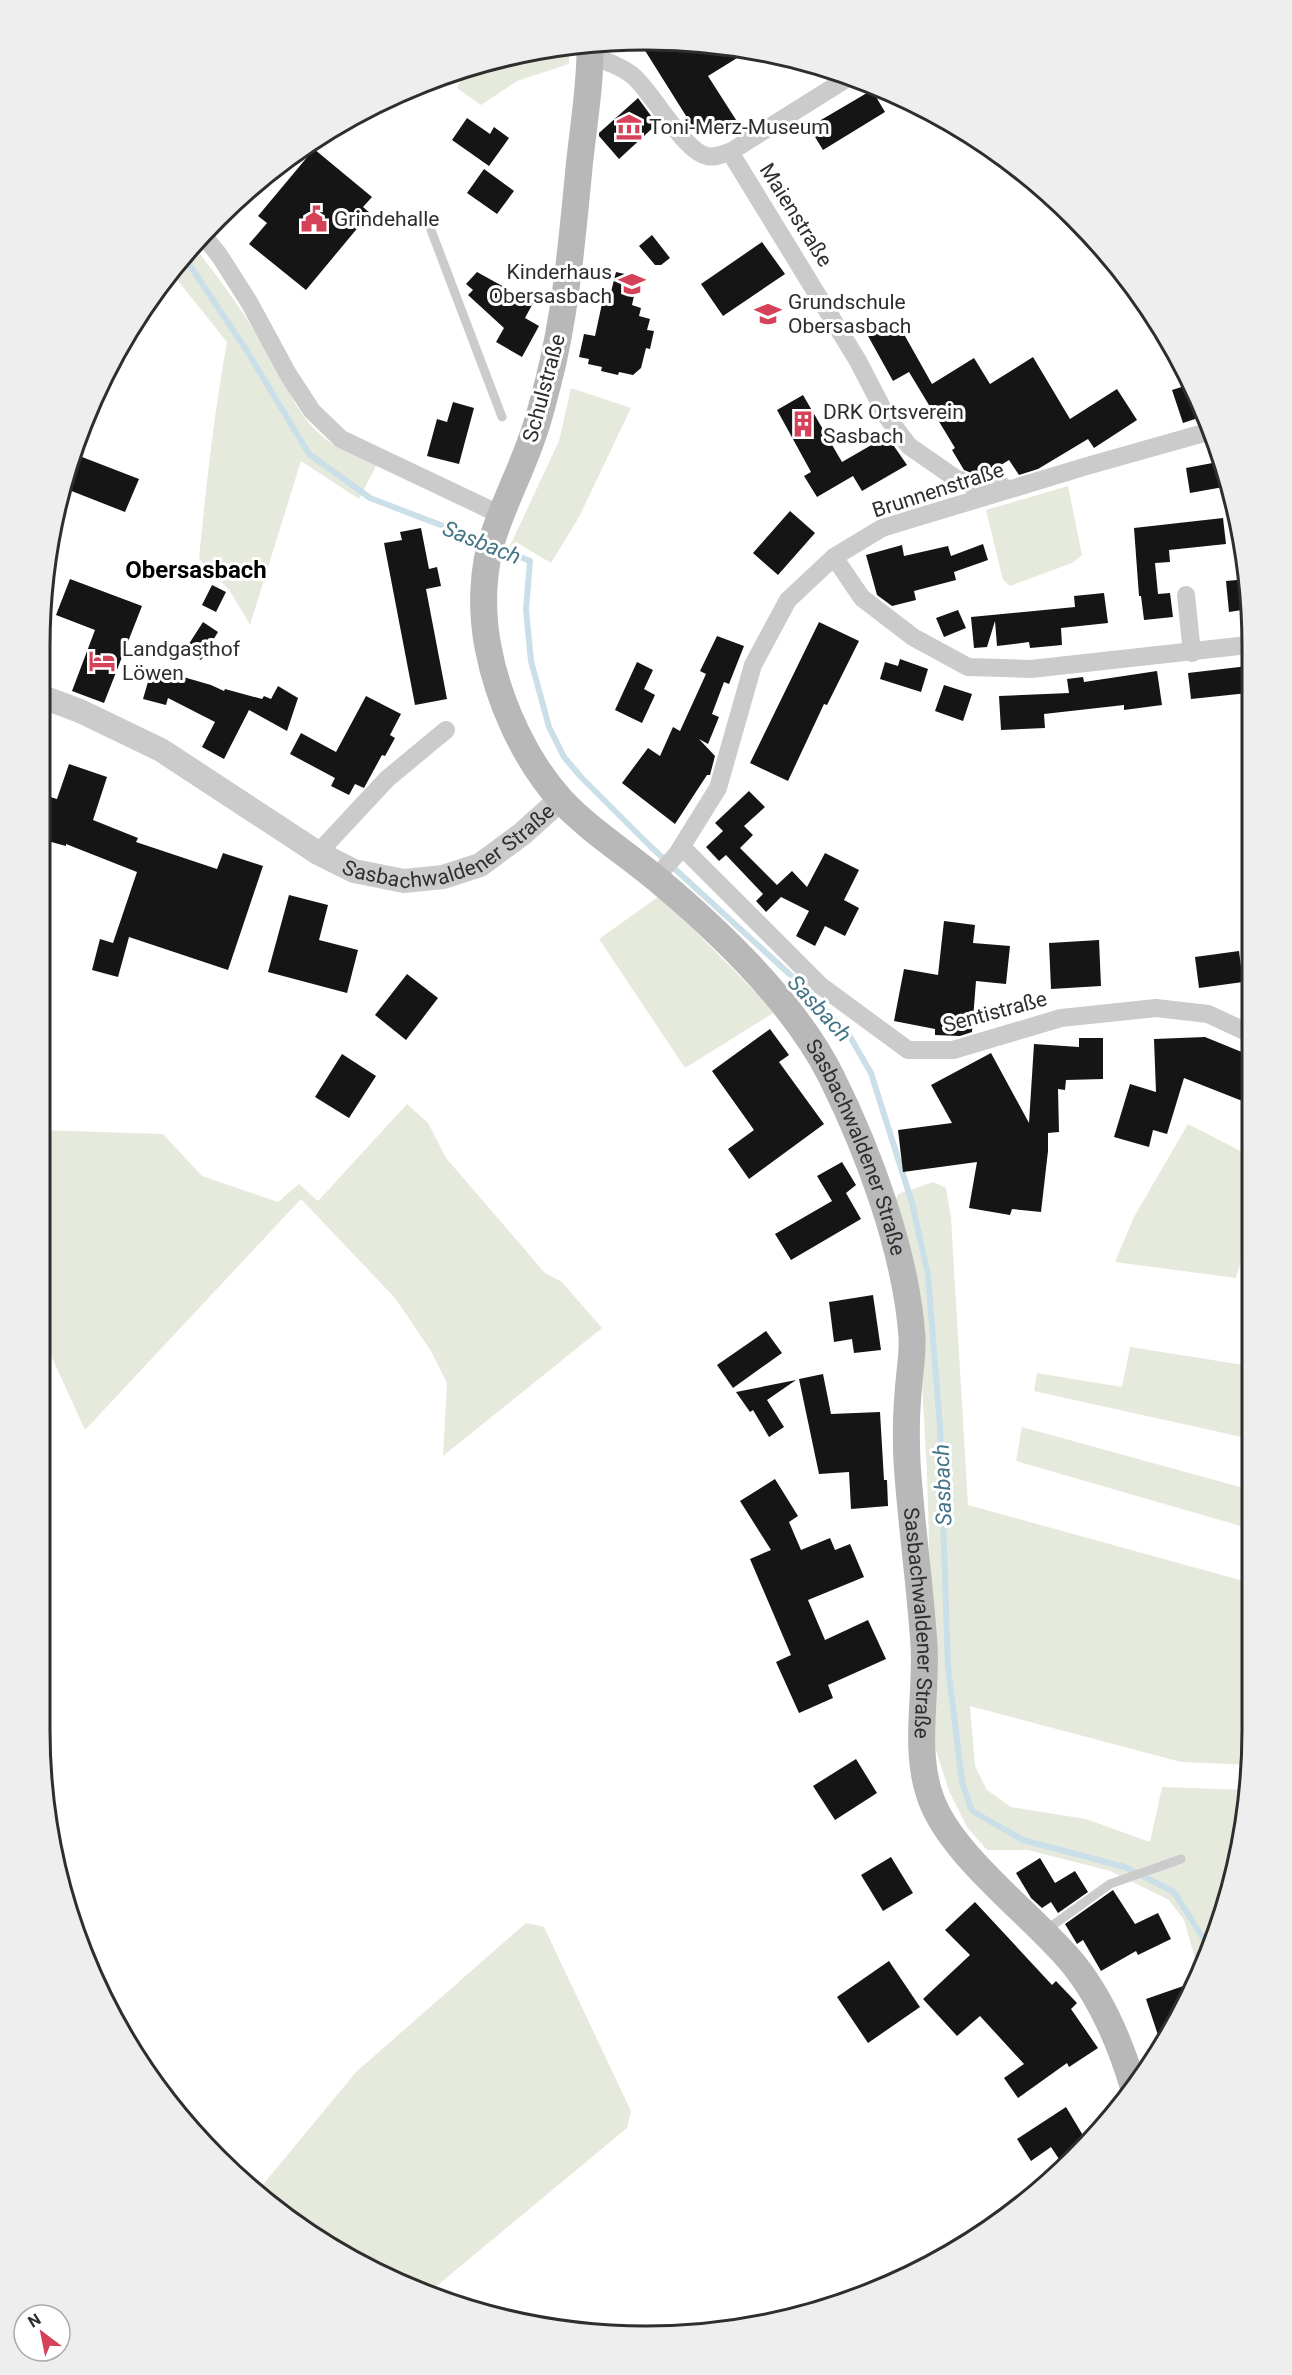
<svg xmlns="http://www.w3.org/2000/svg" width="1292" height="2375" font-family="Roboto,sans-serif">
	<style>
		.green { fill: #e5eadd }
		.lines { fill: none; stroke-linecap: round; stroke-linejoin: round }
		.stream { stroke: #cbdfe8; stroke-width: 6 }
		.building { fill: #151515 }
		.service { stroke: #cbcbcb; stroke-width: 9 }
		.minor { stroke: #cbcbcb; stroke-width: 18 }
		.tertiary { stroke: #cbcbcb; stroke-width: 24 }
		.secondary { stroke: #b8b8b8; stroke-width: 27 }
		.labels { text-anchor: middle; stroke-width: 6; stroke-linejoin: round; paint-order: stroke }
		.poi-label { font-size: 21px; fill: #2e2e2e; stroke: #fff; text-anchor: start }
		.street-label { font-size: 21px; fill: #2e2e2e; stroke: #fff }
		.water-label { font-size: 22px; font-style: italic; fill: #447488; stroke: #fff }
		.quarter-label { font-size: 24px; font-weight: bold; fill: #000; stroke: #fff }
		.rim { fill: none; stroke: #2e2e2e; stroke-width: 3 }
	</style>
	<rect width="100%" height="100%" fill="#fff"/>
	<g class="green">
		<path d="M569 46V64L517 81 481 105 457 88 468 68 489 60Z"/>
		<path d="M192 244C221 280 247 317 271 357 288 385 294 411 320 434 335 449 357 456 377 464L359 499 301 461 250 625 230 591 199 559C206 486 214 414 227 342L171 272Z"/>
		<path d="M571 388 631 408 579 517 551 563 516 542 508 550 559 441Z"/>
		<path d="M1068 486 1082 555 1072 563 1010 586 1003 580 986 510Z"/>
		<path d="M658 897 693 929 775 1012 685 1068 599 939Z"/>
		<path d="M407 1104 428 1123 446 1158 545 1273 562 1282 602 1328 443 1456 447 1383 431 1351 395 1298 301 1199 85 1430 39 1329 40 1130 163 1134 202 1176 278 1202 299 1184 318 1201Z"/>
		<path d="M1188 1124 1250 1156V1230L1236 1278 1115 1262 1134 1217Z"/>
		<path d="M933 1182 946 1188 951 1218 968 1505 1251 1583 1252 1765 1181 1762 970 1706 975 1766 987 1790 1011 1807 1086 1819 1150 1842 1162 1787 1248 1790 1232 1886 1198 1969 1184 1920 1169 1900 1110 1871 1028 1850H987L967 1827 949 1791 935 1747 927 1473 917 1293 895 1202 898 1194Z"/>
		<path d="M1130 1347 1250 1366 1251 1439 1034 1391 1037 1373 1122 1387Z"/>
		<path d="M1022 1427 1251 1490V1529L1016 1461Z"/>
		<path d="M526 1923 544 1927 631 2111 627 2128 427 2294 413 2290 309 2234 256 2193 356 2072Z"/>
	</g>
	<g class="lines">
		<g class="stream">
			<path d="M183 255 247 351 309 454 370 498 485 542"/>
			<path d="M497 547 530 561 526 610 531 661 549 727 564 757 581 777 651 847 809 992 849 1035 871 1073 912 1203 928 1275 940 1427 948 1666 962 1782 972 1811 1023 1840 1125 1867 1174 1892 1208 1946"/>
		</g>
	</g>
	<g class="building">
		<path d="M639 41 725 44 750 50 708 76 738 123 723 132 718 123 698 135Z"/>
		<path d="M872 90 885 112 823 150 809 127Z"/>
		<path d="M638 98 657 124 619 159 599 136V133Z"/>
		<path d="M467 118 490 134 494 127 509 138 489 166 452 140Z"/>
		<path d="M314 149 372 197 363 207 370 213 306 290 249 244 267 223 258 216Z"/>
		<path d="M484 169 514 191 497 214 467 193Z"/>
		<path d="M652 235 670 258 661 265H655L639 246Z"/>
		<path d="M762 242 785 274 723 316 701 284Z"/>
		<path d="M477 272 533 303 525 318 539 326 522 357 496 342 504 328 468 295 473 290 466 284Z"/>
		<path d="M616 272 638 277 632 305 641 308 639 316 650 319 647 330 654 331 650 349 646 348 641 368 633 375 619 372 618 375 601 371 602 367 588 364 589 359 579 357 584 334 595 336 603 299 609 300Z"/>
		<path d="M896 320 932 384 974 358 990 384 1033 357 1070 419 1117 389 1137 420 1094 448 1088 439 1038 469 1019 475 1009 460 985 475 974 474 964 470 952 450 955 448 909 372 893 381 868 336Z"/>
		<path d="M1188 385 1204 416 1183 423 1172 390Z"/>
		<path d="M803 395 842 462 887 436 907 465 862 491 853 476 817 497 804 476 811 472 777 410Z"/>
		<path d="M453 402 474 408 459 464 427 456 437 419 447 422Z"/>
		<path d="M82 457 139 479 125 512 69 490Z"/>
		<path d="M1223 461 1229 486 1190 493 1186 468Z"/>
		<path d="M790 511 815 533 778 575 753 553Z"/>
		<path d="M1223 518 1226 544 1169 550 1170 562 1155 563 1158 594 1170 593 1173 617 1144 620 1141 596H1139L1134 528Z"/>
		<path d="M421 528 429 569 437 567 441 586 426 589 447 699 415 705 384 543 402 540 400 532Z"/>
		<path d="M983 544 988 560 954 572 956 580 914 591 916 600 892 606 877 595 866 555 902 545 904 556 948 546 951 556Z"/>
		<path d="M70 579 142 606 104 703 72 691 95 630 56 615Z"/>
		<path d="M1248 579V609L1229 612 1226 581Z"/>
		<path d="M212 585 226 592 216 612 202 605Z"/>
		<path d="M1104 593 1108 623 1061 628 1062 645 1030 648 1029 642 997 646 995 621 987 647 974 648 971 617 1075 607 1074 596Z"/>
		<path d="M958 610 966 628 944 637 936 618Z"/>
		<path d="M203 622 218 632 201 660 185 650Z"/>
		<path d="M819 622 859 641 827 705 824 704 788 781 750 763Z"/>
		<path d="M717 636 744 646 729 684 724 682 712 714 719 717 708 744 699 739 715 756 710 775H707L675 824 622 783 648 748 660 756 673 727 680 731 706 674 700 671Z"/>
		<path d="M900 659 928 669 921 692 880 679 885 662 898 666Z"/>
		<path d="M637 662 653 670 644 689 655 695 642 723 615 710Z"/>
		<path d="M1248 666V693L1191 699 1188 673Z"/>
		<path d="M152 668 211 685 224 691 225 689 262 699 264 696 271 699 278 686 298 698 287 731 249 710 224 759 202 747 215 722 168 698 166 705 143 699Z"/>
		<path d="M1157 671 1162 705 1124 710V705L1044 714 1045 728 1001 730 999 696 1069 693 1067 679 1083 677 1084 682Z"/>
		<path d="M944 685 972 694 963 721 935 711Z"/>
		<path d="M366 696 401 714 390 735 395 738 385 756 382 755 364 788 355 784 349 795 331 786 335 778 290 754 301 733 336 752Z"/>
		<path d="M69 764 107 777 93 820 138 838 136 842 217 869 223 853 263 866 228 970 129 937 118 977 92 970 100 939 113 943 137 872 66 844V846L40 839V794L57 799Z"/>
		<path d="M749 791 765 807 744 826 753 835 740 848 777 885 792 871 807 887 825 853 859 870 844 900 859 908 845 936 825 926 815 946 796 936 809 911 781 897 766 912 756 901 763 894 726 855 719 861 706 847 723 831 715 823Z"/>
		<path d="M289 895 328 905 319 940 358 950 347 993 268 972Z"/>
		<path d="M944 921 975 925 973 943 1010 946 1006 984 976 981 972 1032 960 1036 935 1035V1029L894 1021 904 969 938 975Z"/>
		<path d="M1099 940 1101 986 1051 989 1049 943Z"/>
		<path d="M1239 951 1243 982 1199 988 1195 957Z"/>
		<path d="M407 974 438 998 406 1040 375 1015Z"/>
		<path d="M770 1029 789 1055 779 1062 824 1124 749 1179 728 1149 754 1130 712 1071Z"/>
		<path d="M1205 1037 1249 1055 1250 1104 1184 1078 1167 1134 1153 1130 1149 1147 1114 1137 1130 1084 1156 1092 1154 1039Z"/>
		<path d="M1079 1038H1103V1079L1066 1080 1065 1090 1058 1089 1059 1132 1048 1133V1151L1041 1212 1012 1209 1010 1215 969 1208 977 1162 903 1172 898 1130 952 1123 931 1085 991 1053 1029 1123 1034 1044 1079 1047Z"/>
		<path d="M342 1054 376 1076 349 1118 315 1097Z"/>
		<path d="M842 1162 856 1185 846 1193 861 1219 791 1260 775 1234 832 1201 817 1176Z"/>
		<path d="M873 1295 881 1350 854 1353 852 1339 834 1342 829 1302Z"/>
		<path d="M766 1331 782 1353 733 1388 717 1365Z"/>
		<path d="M823 1374 831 1414 880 1412 884 1480H887L888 1506 851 1509 849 1472 819 1474 799 1379Z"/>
		<path d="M796 1380 767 1400 784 1427 769 1437 753 1410 750 1412 736 1392Z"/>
		<path d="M775 1479 798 1516 789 1522 801 1550 830 1538 835 1550 850 1544 864 1577 808 1600 825 1640 868 1620 886 1659 828 1685 833 1698 799 1713 776 1662 791 1655 750 1559 771 1550 740 1501Z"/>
		<path d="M856 1759 877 1793 835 1820 813 1786Z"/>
		<path d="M891 1857 913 1893 883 1911 861 1875Z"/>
		<path d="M1040 1858 1055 1883 1075 1871 1088 1892 1058 1913 1051 1902 1042 1908 1031 1898 1016 1873Z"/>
		<path d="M1113 1890 1135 1924 1158 1913 1171 1939 1138 1955 1136 1951 1101 1971 1083 1940 1077 1944 1065 1924Z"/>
		<path d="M975 1902 1052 1985 1056 1981 1077 2003 1071 2009 1098 2048 1069 2067 1067 2063 1018 2098 1004 2078 1024 2064 980 2016 957 2036 923 1999 970 1955 945 1930Z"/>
		<path d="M889 1961 920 2007 868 2043 837 1997Z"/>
		<path d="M1192 1983 1172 2032 1162 2047 1146 1999Z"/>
		<path d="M1066 2107 1087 2142 1078 2151 1061 2162 1051 2147 1031 2161 1017 2139Z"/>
	</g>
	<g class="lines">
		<g class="service">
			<path d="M431 230 502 417"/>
			<path d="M1046 1930 1110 1884 1181 1859"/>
		</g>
		<g class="minor">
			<path d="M590 56C605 61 619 65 632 75 653 92 683 151 707 156 714 158 723 154 730 152L851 76"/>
			<path d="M730 152 858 361 887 417 909 446 955 478 971 485 1004 487"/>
			<path d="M202 234 219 255 249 302 288 374 312 411 341 439 501 515"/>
			<path d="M834 557 862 598 913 637 968 667 1031 669 1248 645"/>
			<path d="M1186 595 1192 653"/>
			<path d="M682 847 821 986 908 1050H953L1061 1018 1156 1008 1208 1014 1249 1033"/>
			<path d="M318 853 387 779 446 730"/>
			<path d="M656 877 677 854 718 788 753 665 788 600 834 557 882 528 1087 466 1211 431"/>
		</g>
		<path class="tertiary" id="s1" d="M40 696 80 711 161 750 318 853 354 871 404 881 443 877 480 865 522 834 561 799"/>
		<path class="secondary" id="s2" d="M590 43C591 84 583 127 579 168 572 240 566 313 548 383 543 401 539 420 532 438 521 470 505 501 494 534 482 568 481 611 488 647 498 700 524 759 561 800 590 831 626 853 658 880 720 932 795 1004 831 1076 869 1152 906 1252 912 1337 913 1356 909 1375 908 1394 906 1416 906 1440 907 1462 911 1523 920 1584 924 1645 927 1693 914 1746 929 1793 947 1854 1034 1915 1075 1966 1104 2003 1121 2045 1134 2089"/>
	</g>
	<defs>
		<g id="museum-bare" transform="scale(2.07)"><path d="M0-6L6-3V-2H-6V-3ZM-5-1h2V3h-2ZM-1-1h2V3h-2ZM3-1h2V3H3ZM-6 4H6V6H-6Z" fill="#d44159" stroke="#fff" stroke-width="2.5" paint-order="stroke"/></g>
		<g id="civic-bare" transform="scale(2.07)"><path d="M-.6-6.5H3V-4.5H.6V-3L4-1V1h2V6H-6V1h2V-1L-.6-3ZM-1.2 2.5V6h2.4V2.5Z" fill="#d44159" stroke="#fff" stroke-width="2.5" paint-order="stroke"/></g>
		<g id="school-bare" transform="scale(2.07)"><path d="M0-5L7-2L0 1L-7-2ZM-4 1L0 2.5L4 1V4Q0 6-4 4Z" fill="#d44159" stroke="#fff" stroke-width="2.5" paint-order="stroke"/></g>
		<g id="building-bare" transform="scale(2.07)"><path d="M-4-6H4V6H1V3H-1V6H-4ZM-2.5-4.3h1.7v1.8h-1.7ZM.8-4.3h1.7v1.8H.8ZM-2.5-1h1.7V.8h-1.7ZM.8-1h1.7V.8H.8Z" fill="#d44159" stroke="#fff" stroke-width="2.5" paint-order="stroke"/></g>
		<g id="hotel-bare" transform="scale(2.07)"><path d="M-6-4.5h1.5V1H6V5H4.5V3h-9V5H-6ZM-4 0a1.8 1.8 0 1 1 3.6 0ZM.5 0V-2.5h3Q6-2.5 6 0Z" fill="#d44159" stroke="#fff" stroke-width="2.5" paint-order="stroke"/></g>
	</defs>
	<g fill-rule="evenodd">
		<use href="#museum-bare" x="629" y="127"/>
		<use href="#civic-bare" x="314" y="219"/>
		<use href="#school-bare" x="632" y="284"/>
		<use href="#school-bare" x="768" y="314"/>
		<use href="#building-bare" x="803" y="424"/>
		<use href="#hotel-bare" x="102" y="661"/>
	</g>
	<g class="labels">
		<g class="poi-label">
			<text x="649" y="134">Toni-Merz-Museum</text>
			<text x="334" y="226">Grindehalle</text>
			<text x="612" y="279" text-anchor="end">Kinderhaus<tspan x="612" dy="24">Obersasbach</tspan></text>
			<text x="788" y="309">Grundschule<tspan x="788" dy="24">Obersasbach</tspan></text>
			<text x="823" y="419">DRK Ortsverein<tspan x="823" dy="24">Sasbach</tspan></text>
			<text x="122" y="656">Landgasthof<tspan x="122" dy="24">Löwen</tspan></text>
		</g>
		<g class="street-label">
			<text transform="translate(796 215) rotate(58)" y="7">Maienstraße</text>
			<text transform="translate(544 388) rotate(-75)" y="7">Schulstraße</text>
			<text transform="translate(938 490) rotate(-18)" y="7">Brunnenstraße</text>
			<text dy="7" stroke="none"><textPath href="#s1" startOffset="465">Sasbachwaldener Straße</textPath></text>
			<text transform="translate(995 1012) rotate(-15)" y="7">Sentistraße</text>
			<text dy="7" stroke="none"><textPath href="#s2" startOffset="1254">Sasbachwaldener Straße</textPath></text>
			<text dy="7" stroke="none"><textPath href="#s2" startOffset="1740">Sasbachwaldener Straße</textPath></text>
		</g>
		<g class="water-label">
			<text transform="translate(482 542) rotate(22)" y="8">Sasbach</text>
			<text transform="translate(820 1008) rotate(47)" y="8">Sasbach</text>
			<text transform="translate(942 1485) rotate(-92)" y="8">Sasbach</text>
		</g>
		<g class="quarter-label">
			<text x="196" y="578">Obersasbach</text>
		</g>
	</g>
	<path d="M0 0H1292V2375H0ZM646 50H646A596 596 0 0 1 1242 646V1730A596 596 0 0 1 646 2326H646A596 596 0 0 1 50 1730V646A596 596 0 0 1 646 50Z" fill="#eee" fill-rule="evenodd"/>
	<path class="rim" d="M646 50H646A596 596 0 0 1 1242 646V1730A596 596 0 0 1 646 2326H646A596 596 0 0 1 50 1730V646A596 596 0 0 1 646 50Z"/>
	<g transform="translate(42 2333) rotate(328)"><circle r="28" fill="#ffffff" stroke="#ababab" stroke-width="1.5"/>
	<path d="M0-4.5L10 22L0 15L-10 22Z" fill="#d44159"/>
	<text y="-9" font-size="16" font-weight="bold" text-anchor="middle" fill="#2e2e2e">N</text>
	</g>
</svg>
